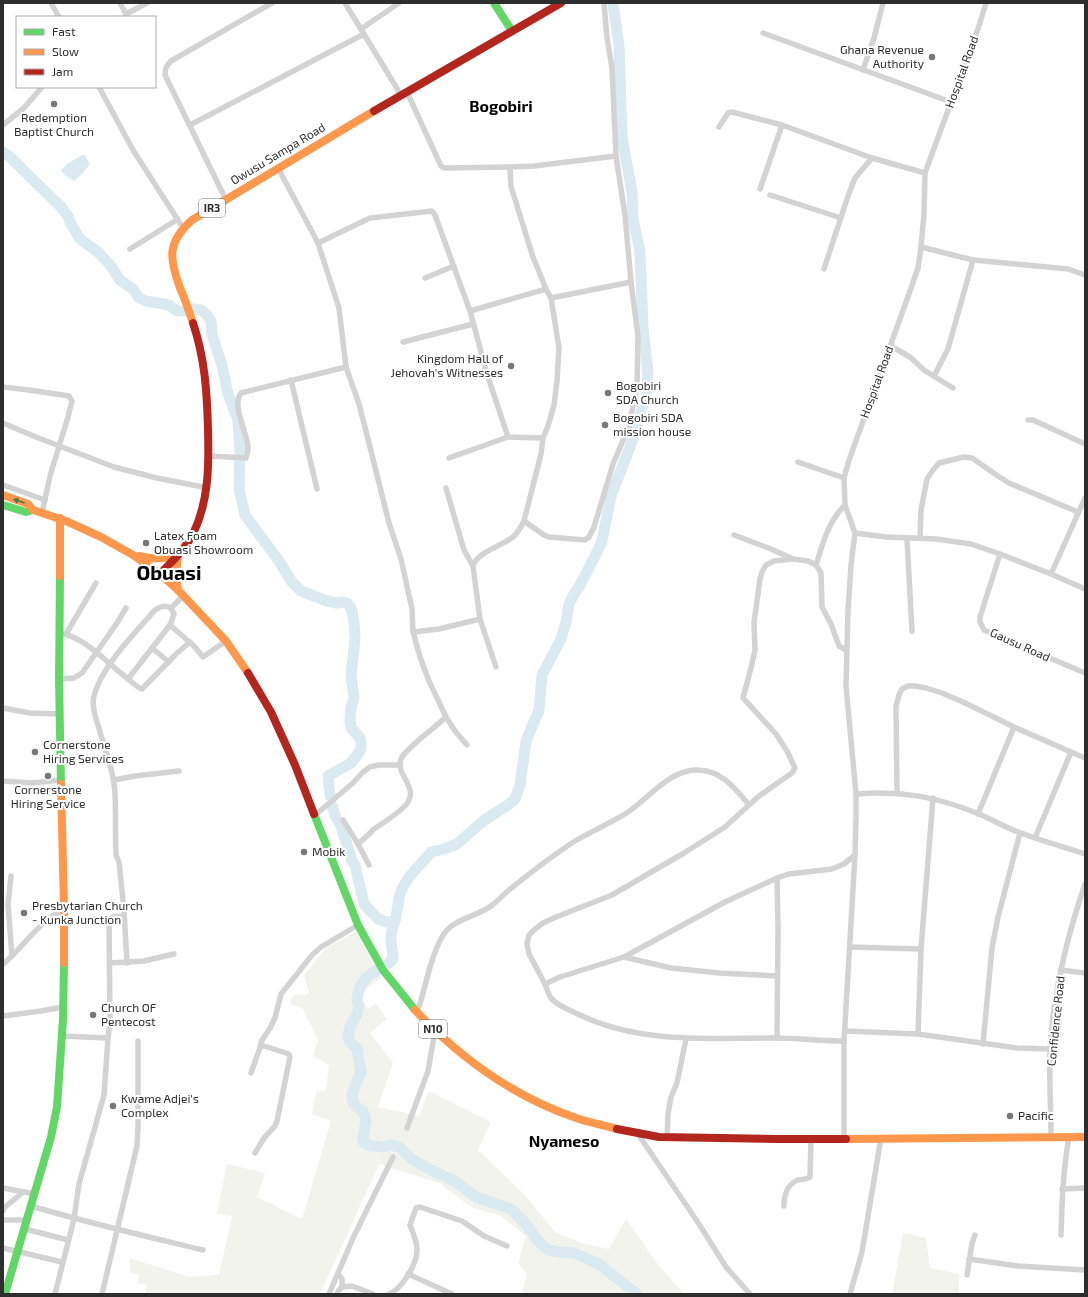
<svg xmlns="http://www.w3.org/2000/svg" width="1088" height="1297" font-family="'Exo 2',sans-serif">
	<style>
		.green { fill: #f1f3ec }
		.water { fill: #daeaf0 }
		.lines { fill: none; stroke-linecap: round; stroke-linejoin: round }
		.river { stroke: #daeaf0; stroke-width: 11 }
		.street { stroke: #d3d3d3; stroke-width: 5.5 }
		.fast { stroke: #63d668; stroke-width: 8 }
		.slow { stroke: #ff974d; stroke-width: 8 }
		.jam { stroke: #b3261e; stroke-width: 8 }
		.oneway { fill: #467a48 }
		.poi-dot { fill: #777; stroke: #fff; stroke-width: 1.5 }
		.labels { text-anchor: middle; stroke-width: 4; stroke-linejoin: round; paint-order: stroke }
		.shield { fill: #fff; stroke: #6d6d6d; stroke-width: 1 }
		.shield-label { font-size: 11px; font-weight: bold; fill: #2e2e2e }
		.poi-label { font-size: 12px; fill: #2e2e2e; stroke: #fff; text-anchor: start }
		.street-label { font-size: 12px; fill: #2e2e2e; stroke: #fff }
		.district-label { font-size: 16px; font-weight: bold; fill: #000; stroke: #fff }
		.town-label { font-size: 20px; font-weight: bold; fill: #000; stroke: #fff }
	</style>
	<rect width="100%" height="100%" fill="#fff"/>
	<g class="green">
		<path d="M357 931 382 977 362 992V1002L368 1009 376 1003 387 1019 370 1033 393 1063 378 1107 419 1116 429 1091 491 1122 478 1150 525 1195 555 1232 585 1244 609 1249 626 1219 656 1262 684 1294H522L527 1274 518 1263 526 1236 501 1216 471 1207 439 1183 379 1164 320 1294H145L147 1285 138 1283 139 1275 130 1272V1258L189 1277 219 1275 232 1216 217 1214 227 1164 265 1173 257 1197 302 1219 331 1121 312 1114 316 1092 326 1090 329 1065 313 1056 318 1040 302 1008 290 1004 293 995 309 994 304 975 326 948Z"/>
		<path d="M903 1233 926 1238 930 1268 959 1274V1294H892Z"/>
	</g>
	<path class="water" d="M82 155H85L90 164 81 175 74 181C69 178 63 175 61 170L67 164Z"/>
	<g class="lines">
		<g class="river">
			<path d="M3 152 9 156 61 207 68 216 71 224 80 239 98 252 111 266 120 280 133 289 139 298 146 301 169 305 177 311H183"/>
			<path d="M193 309 201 310 207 315 211 321 212 335 222 365 228 394 238 420 240 449 239 489 245 515 279 561 292 582 301 591 327 601 337 603 343 602 347 603 351 608 354 621 355 639 351 676 354 698 351 707 350 720 351 728 360 738 361 743V748L358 754 351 763 328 776 330 796"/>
			<path d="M332 806 335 816 341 826 352 861 355 865 364 904 378 919 387 922 395 921"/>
			<path d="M389 963 393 959C393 952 391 945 391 938 391 931 394 924 396 917 398 906 398 895 404 885 411 872 423 863 431 852L444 849 457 844 483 821 508 805 515 799 520 785 526 741 539 710 542 675 561 639 566 622 569 604 574 594 579 587 598 550 602 541 611 496 633 439 646 395 648 373 643 327 640 251 633 219 632 192 622 137 619 45 613 5"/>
			<path d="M377 970C367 976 359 983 358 995 357 999 356 1001 359 1005L357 1015 350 1026 348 1036 350 1042 357 1049 361 1071 352 1094 353 1102 357 1107 363 1111 366 1120 363 1139 364 1143 372 1146 383 1147 392 1145 399 1147 412 1159 429 1169 456 1182 476 1197 511 1209 525 1223 538 1241 548 1250 560 1252 574 1253 599 1264 637 1294"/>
		</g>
		<g class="street">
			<path d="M51 3 59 17"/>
			<path d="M120 3 126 14"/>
			<path d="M345 3 401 95"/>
			<path d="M125 17 126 14 147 3"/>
			<path d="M361 29 399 3"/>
			<path d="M763 33 951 102"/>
			<path d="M863 70 874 38 883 3"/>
			<path d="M99 87 133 150 183 228"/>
			<path d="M407 92 441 166 444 168 510 167"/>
			<path d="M3 125 24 108 42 87"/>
			<path d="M190 125 364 34"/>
			<path d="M719 127 728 113 732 112 782 125 872 158 925 173"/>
			<path d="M278 168 318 243 339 308 346 367 359 404 370 447 389 523 401 559 412 609 413 632 420 657 429 681 446 717 455 731 467 745"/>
			<path d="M760 189 782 125"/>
			<path d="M770 195 841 218"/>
			<path d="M226 200 165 75C165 69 166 66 171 61L272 3"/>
			<path d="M318 243 370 218 432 211 435 215 470 311 487 374 508 437 543 438 548 426 554 405 557 381 559 348 551 298 546 289 533 257 514 196 511 187 510 167 534 166 616 156"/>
			<path d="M921 247 973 260 1068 269 1085 275"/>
			<path d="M130 249 178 219"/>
			<path d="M824 269 848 196 855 178 872 158"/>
			<path d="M425 278 454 266"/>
			<path d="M551 298 631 282"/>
			<path d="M470 311 546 289"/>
			<path d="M403 342 473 324"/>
			<path d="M891 346 910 357 924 370 953 388"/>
			<path d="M934 376 948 349 973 260"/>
			<path d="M291 380 317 489"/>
			<path d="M3 387 29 390 69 396 72 401 68 417 50 476 42 513"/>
			<path d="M1028 420H1033L1085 444"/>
			<path d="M3 423 36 437 114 467 157 478 208 488"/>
			<path d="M543 438 541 454 524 521 544 535 549 537 585 540 589 537 594 527 613 464 629 426 637 386 638 336 631 282 625 215 616 156 612 68 607 38 604 3"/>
			<path d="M209 456 246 458C247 455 248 451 248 448 248 434 231 405 241 393L346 367"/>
			<path d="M449 458 508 437"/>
			<path d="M798 462 844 478"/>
			<path d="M3 485 45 500"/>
			<path d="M446 488 464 550 473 566"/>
			<path d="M855 533 845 505 844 478 849 460 905 305 918 268 921 247 924 214 925 173 979 26 986 3"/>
			<path d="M855 533 886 537 936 539 971 544 1000 554 1051 574 1085 589"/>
			<path d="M734 535 771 549 791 558"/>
			<path d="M920 538 921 510 927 479 933 470 939 463 964 457 972 458 998 476 1009 483 1078 512"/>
			<path d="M907 539 912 631"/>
			<path d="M1000 554 980 617V622L984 630 1085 673"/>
			<path d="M816 565C823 543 828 522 845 505"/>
			<path d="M1051 574 1085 498"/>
			<path d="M170 625 194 646 203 657 226 641"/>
			<path d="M413 632 439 629 480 619"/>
			<path d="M60 633C85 637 107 663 127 678 132 682 136 687 142 689L176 654 190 642"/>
			<path d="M66 634 96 583"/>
			<path d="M152 648 169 662"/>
			<path d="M496 667 480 619 473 566C477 552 502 546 513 537 518 533 521 527 524 521"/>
			<path d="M59 679 74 678 82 673 117 623 126 608"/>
			<path d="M128 679 170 625 174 614 171 608"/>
			<path d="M3 708 30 713 60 714"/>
			<path d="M1071 752 1085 758"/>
			<path d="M114 780 135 776 179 771"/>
			<path d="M3 781 32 783 61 780"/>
			<path d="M897 792 896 706 899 695 902 689 908 686H915L926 688 942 693 963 702 1014 727 1071 752 1035 838"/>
			<path d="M856 794C900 790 938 797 979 814 993 820 1006 828 1021 833 1042 841 1064 847 1085 854"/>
			<path d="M749 805 759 796 792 773 795 768 787 751 776 734 743 698 752 664 755 650 754 623 760 579 762 572 766 565 774 561 793 559 808 561 816 565 818 568 821 573 822 607 831 624 839 646 846 650"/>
			<path d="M978 814 1014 727"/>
			<path d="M314 816 353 783 362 773 370 767 378 765H400"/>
			<path d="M343 820 358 844 369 865"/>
			<path d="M358 844C364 839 369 834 374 829 383 823 406 809 409 800 416 785 395 773 401 759 403 751 438 725 446 717"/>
			<path d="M11 876 8 905 12 956"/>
			<path d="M777 878 725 902 624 957 560 977 545 984C547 988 548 994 551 998 557 1006 570 1010 580 1015 640 1044 709 1038 774 1038 797 1038 821 1041 844 1041"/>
			<path d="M850 947 921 949"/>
			<path d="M624 957 671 968 719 973 777 976"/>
			<path d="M110 963 144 961 174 954"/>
			<path d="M127 963 124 910 119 862 116 855C115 835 116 814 115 794 114 773 106 752 100 732 97 721 91 707 94 696 101 667 135 633 155 610 161 606 165 605 171 608L184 595"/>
			<path d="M3 964C19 952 46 913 64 911"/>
			<path d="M1061 970 1085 973"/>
			<path d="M417 1011 420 1004C426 984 433 946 447 930 458 918 478 916 491 906 498 901 503 895 509 890 530 873 552 856 575 841 592 831 611 823 628 812 649 798 671 768 699 770 722 771 736 789 749 805L725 827 684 853 612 895 556 917 543 923 534 930 529 935 527 944 529 954 545 984"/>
			<path d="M3 1016 41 1011 63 1007"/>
			<path d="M845 1031 918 1034 1017 1048 1050 1049"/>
			<path d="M918 1034 921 949 933 798"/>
			<path d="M62 1036 108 1038"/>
			<path d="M777 1038 778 927 777 878 789 874 832 869 844 864 855 855"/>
			<path d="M983 1044 992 948 998 917 1020 833"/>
			<path d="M251 1073 261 1045V1042L270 1028 275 1018 281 994 293 979 312 955 321 947 358 925"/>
			<path d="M407 1128 428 1071 435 1031"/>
			<path d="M638 1134 699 1224 726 1267 750 1294"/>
			<path d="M667 1138 668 1114 671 1097 677 1083 686 1039"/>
			<path d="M1051 1138C1051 1108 1049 1078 1050 1049 1053 993 1067 937 1085 884"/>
			<path d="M844 1139V1041L855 855 856 816V794L846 686 848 611 851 565 855 533"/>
			<path d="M255 1153 264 1138 275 1126 277 1121 290 1057 289 1054 261 1045"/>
			<path d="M3 1188 35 1194"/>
			<path d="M1062 1189 1085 1188"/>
			<path d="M31 1206C88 1223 145 1236 203 1250"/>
			<path d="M784 1206C784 1196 787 1184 798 1180 803 1179 806 1180 810 1177L811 1139"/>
			<path d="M3 1211 4 1208 23 1192"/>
			<path d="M3 1220H27"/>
			<path d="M25 1229 68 1240"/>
			<path d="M1061 1235C1062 1202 1063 1170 1069 1137"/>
			<path d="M3 1248 62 1262"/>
			<path d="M969 1259 1018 1266 1085 1270"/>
			<path d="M408 1274 452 1294"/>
			<path d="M967 1275 972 1243 975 1235"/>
			<path d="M342 1287 352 1286 373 1294"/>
			<path d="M55 1294 74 1219 79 1184 104 1095 108 1038 110 1022 109 919 113 917 124 916"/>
			<path d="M102 1294 137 1146 138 1127V1041"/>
			<path d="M329 1294 354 1236 393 1157"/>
			<path d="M337 1294 339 1290 342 1287V1279L338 1274"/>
			<path d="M389 1294C402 1289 417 1264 417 1250 417 1241 413 1233 410 1225L416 1208 420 1207 462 1221 484 1236 507 1246"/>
			<path d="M850 1294 862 1252 881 1138"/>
		</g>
		<g class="fast">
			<path d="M494 3 512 31"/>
			<path d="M3 505 26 512 33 510"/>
			<path d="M60 576 59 679 61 784"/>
			<path d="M314 814 358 925 383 970 415 1010"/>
			<path d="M5 1294 51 1137 57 1107 63 1019 64 963"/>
		</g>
		<g class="slow">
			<path d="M193 323C189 311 185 299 180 288 169 258 167 242 192 220L374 111"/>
			<path d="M3 495 28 504 33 510 66 521 101 537 133 555 160 574 178 590 226 641 248 673"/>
			<path d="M139 556C153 559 163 560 176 554"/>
			<path d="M178 556 176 573 178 590"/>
			<path d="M60 576V518"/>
			<path d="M61 784 64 907V963"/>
			<path d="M415 1010C460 1058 516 1098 579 1119 591 1123 604 1125 617 1129"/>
			<path d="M846 1139 1085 1137"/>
		</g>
		<g class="jam">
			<path d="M374 111 561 3"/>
			<path d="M160 574C172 561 185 550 193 534 209 501 209 465 208 429 207 392 205 359 193 323"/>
			<path d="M248 673 271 712 295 765 314 814"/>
			<path d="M617 1129 659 1137 777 1139H846"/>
		</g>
	</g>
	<defs><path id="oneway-solid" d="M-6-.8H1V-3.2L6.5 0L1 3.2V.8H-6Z"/></defs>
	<use class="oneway" href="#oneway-solid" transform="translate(19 501) rotate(-161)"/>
	<g class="poi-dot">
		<circle cx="932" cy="57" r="4"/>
		<circle cx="54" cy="104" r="4"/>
		<circle cx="511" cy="366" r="4"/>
		<circle cx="608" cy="393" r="4"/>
		<circle cx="605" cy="425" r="4"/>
		<circle cx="146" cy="543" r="4"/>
		<circle cx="35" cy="752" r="4"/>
		<circle cx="48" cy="776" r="4"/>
		<circle cx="304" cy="852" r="4"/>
		<circle cx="24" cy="913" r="4"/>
		<circle cx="93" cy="1015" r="4"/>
		<circle cx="113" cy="1106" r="4"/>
		<circle cx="1010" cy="1116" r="4"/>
	</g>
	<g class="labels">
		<g class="shield">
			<rect x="199" y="199" width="26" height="18" rx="3"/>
			<rect x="419" y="1020" width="28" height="18" rx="3"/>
		</g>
		<g class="shield-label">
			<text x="212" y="212">IR3</text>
			<text x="433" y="1033">N10</text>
		</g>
		<g class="poi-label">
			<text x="924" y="54" text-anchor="end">Ghana Revenue<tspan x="924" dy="14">Authority</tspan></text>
			<text x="54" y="122" text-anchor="middle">Redemption<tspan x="54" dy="14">Baptist Church</tspan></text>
			<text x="503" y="363" text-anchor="end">Kingdom Hall of<tspan x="503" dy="14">Jehovah's Witnesses</tspan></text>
			<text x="616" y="390">Bogobiri<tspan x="616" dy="14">SDA Church</tspan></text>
			<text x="613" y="422">Bogobiri SDA<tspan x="613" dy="14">mission house</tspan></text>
			<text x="154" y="540">Latex Foam<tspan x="154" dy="14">Obuasi Showroom</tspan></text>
			<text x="43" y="749">Cornerstone<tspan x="43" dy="14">Hiring Services</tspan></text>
			<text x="48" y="794" text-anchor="middle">Cornerstone<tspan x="48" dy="14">Hiring Service</tspan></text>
			<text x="312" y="856">Mobik</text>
			<text x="32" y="910">Presbytarian Church<tspan x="32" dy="14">- Kunka Junction</tspan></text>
			<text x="101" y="1012">Church OF<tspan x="101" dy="14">Pentecost</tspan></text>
			<text x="121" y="1103">Kwame Adjei's<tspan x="121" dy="14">Complex</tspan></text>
			<text x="1018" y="1120">Pacific</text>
		</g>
		<g class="street-label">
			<text transform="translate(962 72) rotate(-70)" y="4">Hospital Road</text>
			<text transform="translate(278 154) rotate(-31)" y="4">Owusu Sampa Road</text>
			<text transform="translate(877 382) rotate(-70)" y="4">Hospital Road</text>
			<text transform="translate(1020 645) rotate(24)" y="4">Gausu Road</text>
			<text transform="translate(1056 1021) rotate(-84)" y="4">Confidence Road</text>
		</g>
		<g class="district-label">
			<text x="501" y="112">Bogobiri</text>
			<text x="564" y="1147">Nyameso</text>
		</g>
		<g class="town-label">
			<text x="169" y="580">Obuasi</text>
		</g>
	</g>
	<rect width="1088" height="1297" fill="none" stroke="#2e2e2e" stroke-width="8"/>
	<rect x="16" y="16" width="140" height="72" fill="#ffffff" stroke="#ababab"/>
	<rect x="24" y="29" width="20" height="6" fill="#63d668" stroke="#ababab"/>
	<text x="52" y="36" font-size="12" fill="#2e2e2e">Fast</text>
	<rect x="24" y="49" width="20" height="6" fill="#ff974d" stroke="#ababab"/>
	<text x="52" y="56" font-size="12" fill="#2e2e2e">Slow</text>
	<rect x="24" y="69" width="20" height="6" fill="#b3261e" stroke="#ababab"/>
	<text x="52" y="76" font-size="12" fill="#2e2e2e">Jam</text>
</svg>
